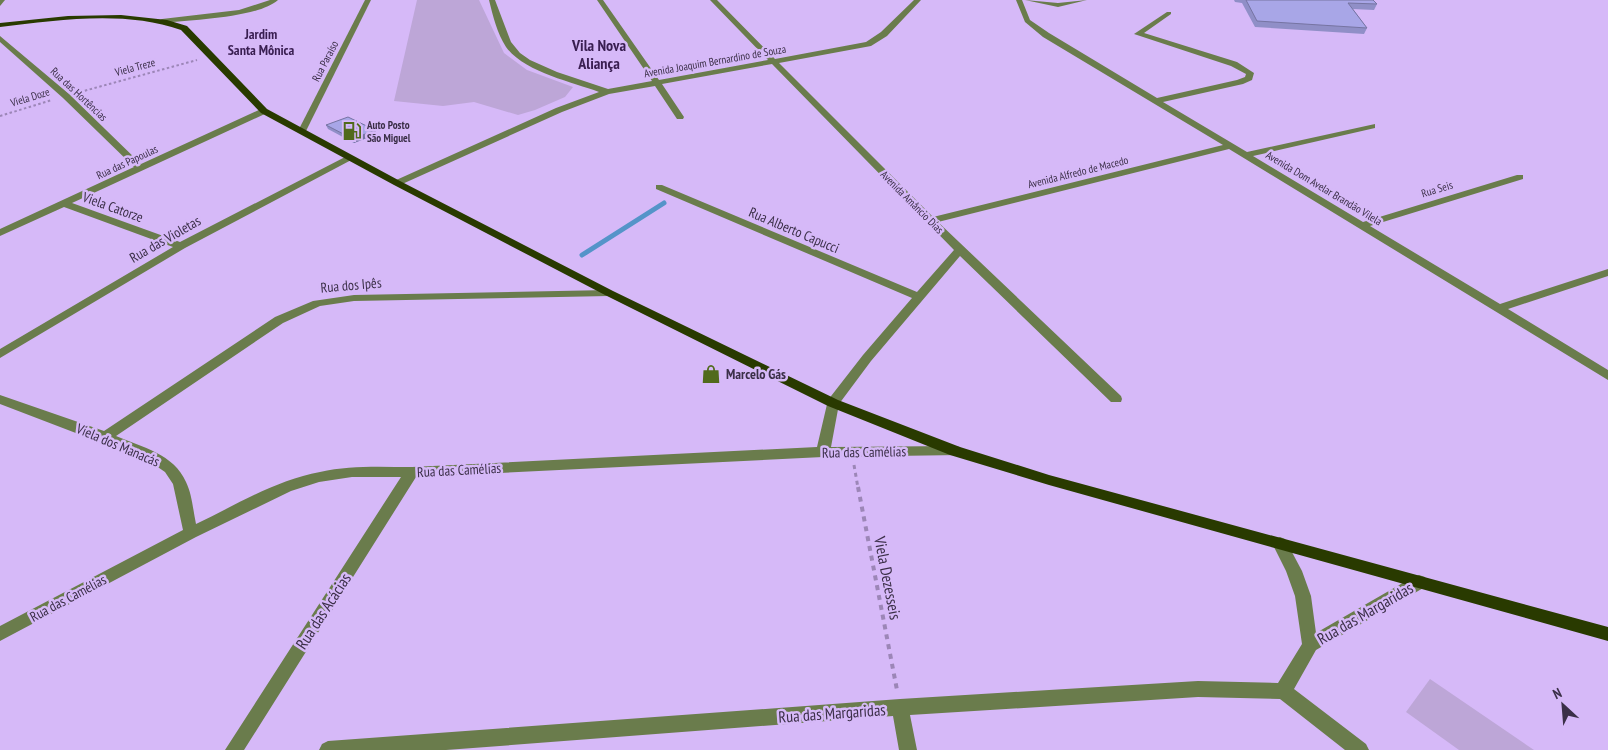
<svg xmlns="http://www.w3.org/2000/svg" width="1608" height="750" font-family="'PT Sans Narrow',sans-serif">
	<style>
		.green { fill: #bda6d7 }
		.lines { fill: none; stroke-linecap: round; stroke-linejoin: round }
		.stream { stroke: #5594c9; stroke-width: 5 }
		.path-far2 { stroke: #9c86b7; stroke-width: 2; stroke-dasharray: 2.5 2.5; stroke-linecap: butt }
		.path-far1 { stroke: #9c86b7; stroke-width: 3; stroke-dasharray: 4 4; stroke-linecap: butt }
		.path { stroke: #9c86b7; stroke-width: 4; stroke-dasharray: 5 5; stroke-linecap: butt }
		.minor { fill: #6a7c4c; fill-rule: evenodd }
		.major { fill: #293a00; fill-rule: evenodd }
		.wall { fill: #908fc7 }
		.shaded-wall { fill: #7674a2 }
		.building { fill: #a8a6e7; stroke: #7674a2 }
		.labels { text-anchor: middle; stroke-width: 5; stroke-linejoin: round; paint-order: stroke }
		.far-street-label { font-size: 11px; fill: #3b2f48; stroke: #d6b9f8 }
		.far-poi-label { font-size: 11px; font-weight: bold; fill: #3b2f48; stroke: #d6b9f8; text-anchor: start }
		.far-quarter-label { font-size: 14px; font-weight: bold; fill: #391e51; stroke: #d6b9f8 }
		.street-label { font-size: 14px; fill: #3b2f48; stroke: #d6b9f8 }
		.poi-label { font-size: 14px; font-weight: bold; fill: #3b2f48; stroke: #d6b9f8; text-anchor: start }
		.far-district-label { font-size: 16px; font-weight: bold; fill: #391e51; stroke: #d6b9f8 }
		.near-street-label { font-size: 16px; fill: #3b2f48; stroke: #d6b9f8 }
	</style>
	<rect width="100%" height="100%" fill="#d6b9f8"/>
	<g class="green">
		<path d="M417 0H479L504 53 527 70 573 87 565 97 535 110 518 115 474 102 443 106 394 101Z"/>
		<path d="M1430 679 1534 750H1459L1406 712Z"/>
	</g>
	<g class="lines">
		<path class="stream" d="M582 255 664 203"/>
		<g class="path-far2">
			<path d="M80 92 197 60"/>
			<path d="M0 116 52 100"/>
		</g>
		<path class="path-far1" d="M854 465 858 488"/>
		<path class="path" d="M858 487 897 690"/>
		<g class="minor">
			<path d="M0 0H5L0 6Z"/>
			<path d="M270 0H278C258 18 190 20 162 23L158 21 162 19 239 10Z"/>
			<path d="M365 0H371L306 131 299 133 298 131Z"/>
			<path d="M489 0H495L511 42 520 53 530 60 557 72 608 89 652 81 597 0H603L659 80 768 60 710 0H717L775 59 866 42 881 32 914 0H921L887 36 871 46 779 63 933 217 1223 145 1043 37 1025 22 1016 0H1022L1030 20 1049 33 1157 98 1237 80 1245 77 1246 74 1231 66 1134 34 1167 12H1171V14L1144 33 1237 62 1254 73 1252 80 1243 84 1163 102 1247 152 1375 124V128L1253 156 1363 222 1517 175H1523V179L1370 226 1500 304 1608 269V276L1508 309 1608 370V380L1229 149 938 222 1121 396 1122 399 1121 402H1111L960 256 871 361 839 404 831 447 955 446 960 447 962 451 960 455 823 457 416 477 244 750H225L401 477H352L319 482 291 491 196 537 0 641V626L183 530 173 484 165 472 149 461 0 404V395L104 431 275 317 313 301 354 295 609 290 615 293 609 296 354 301 320 306 283 323 116 436C142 447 174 454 186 482 192 494 193 510 196 524 236 505 276 480 320 472 350 465 381 467 412 467L817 447 828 400 863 355 912 298 656 189V185H662L917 292 954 250 772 64 662 84 684 117 683 119H677L655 86 609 94 562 112 400 185H394V181L556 108 599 92C572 82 524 72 506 47 497 33 493 16 489 0Z"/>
			<path d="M1025 0 1058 3 1087 0 1058 7Z"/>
			<path d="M0 36 69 94 141 164 261 109H267V113L72 203 180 242 347 156H353L355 158 185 248 0 358V349L173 247 64 207 0 236V229L134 167 63 98 0 42Z"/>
			<path d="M1280 537 1285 539 1302 571 1311 596 1316 633 1413 577 1419 575 1425 577 1427 582 1425 587 1316 650 1294 689 1366 744 1369 750H1345L1280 699 1198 697 910 715 917 750H899L893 716 446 750H319L322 744 328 741 900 699 1198 681 1278 683 1302 644 1295 596 1286 571 1272 543 1275 539Z"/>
		</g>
		<path class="major" d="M121 15 167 20 187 26 267 109 400 181 613 291 838 400 960 447 1049 475 1608 627V641L1049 485 950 455 828 406 605 295 394 185 261 113 181 30C125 10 58 20 0 27V23L68 16Z"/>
	</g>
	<g class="wall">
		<path d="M1234 0H1373L1377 4 1374 10 1353 9 1367 28 1364 34 1255 27 1242 3 1235 2Z"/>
		<path d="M326 125 375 130 377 134 354 143 328 129Z"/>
	</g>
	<path class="shaded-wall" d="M375 130 377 134 354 143 353 139Z"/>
	<g class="building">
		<path d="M1246 0H1373L1377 4 1348 3 1367 28 1257 21Z"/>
		<path d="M348 117 375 130 353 139 326 125Z"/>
	</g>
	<defs>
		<g id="fuel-bare" transform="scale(1.5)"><path d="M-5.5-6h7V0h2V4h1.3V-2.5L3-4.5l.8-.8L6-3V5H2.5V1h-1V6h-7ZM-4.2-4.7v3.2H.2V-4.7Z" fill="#516a1c" stroke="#d6b9f8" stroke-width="2.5" paint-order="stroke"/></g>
		<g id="shop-bare" transform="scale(1.5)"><path d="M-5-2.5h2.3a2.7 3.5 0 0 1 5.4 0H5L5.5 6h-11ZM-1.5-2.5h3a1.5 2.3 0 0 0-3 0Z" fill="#516a1c" stroke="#d6b9f8" stroke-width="2.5" paint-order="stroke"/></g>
	</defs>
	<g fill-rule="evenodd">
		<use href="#fuel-bare" x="352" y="131"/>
		<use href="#shop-bare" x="711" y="374"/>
	</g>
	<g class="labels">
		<g class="far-street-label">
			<text transform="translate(325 61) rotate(-63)" y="4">Rua Paraíso</text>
			<text transform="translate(715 61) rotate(-10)" y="4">Avenida Joaquim Bernardino de Souza</text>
			<text transform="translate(135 67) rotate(-15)" y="4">Viela Treze</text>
			<text transform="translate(79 94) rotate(43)" y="4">Rua das Hortências</text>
			<text transform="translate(30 97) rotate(-17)" y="4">Viela Doze</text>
			<text transform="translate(127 162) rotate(-25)" y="4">Rua das Papoulas</text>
			<text transform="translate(1078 172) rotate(-14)" y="4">Avenida Alfredo de Macedo</text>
			<text transform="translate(1324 188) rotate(31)" y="4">Avenida Dom Avelar Brandão Vilela</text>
			<text transform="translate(1437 189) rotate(-17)" y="4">Rua Seis</text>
			<text transform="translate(912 202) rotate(45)" y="4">Avenida Amâncio Dias</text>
		</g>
		<g class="far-poi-label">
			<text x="367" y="129">Auto Posto<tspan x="367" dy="13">São Miguel</tspan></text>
		</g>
		<g class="far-quarter-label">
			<text x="261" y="39">Jardim<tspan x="261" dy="16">Santa Mônica</tspan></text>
		</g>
		<g class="street-label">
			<text transform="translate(113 207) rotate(20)" y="5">Viela Catorze</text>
			<text transform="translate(794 230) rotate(23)" y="5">Rua Alberto Capucci</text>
			<text transform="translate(165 239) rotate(-30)" y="5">Rua das Violetas</text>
			<text transform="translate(351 285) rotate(-5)" y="5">Rua dos Ipês</text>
			<text transform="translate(118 445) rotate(23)" y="5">Viela dos Manacás</text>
			<text transform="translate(864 452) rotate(-1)" y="5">Rua das Camélias</text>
			<text transform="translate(459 470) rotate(-3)" y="5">Rua das Camélias</text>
			<text transform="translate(68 598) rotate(-28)" y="5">Rua das Camélias</text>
		</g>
		<g class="poi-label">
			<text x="726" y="379">Marcelo Gás</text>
		</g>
		<g class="far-district-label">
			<text x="599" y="51">Vila Nova<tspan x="599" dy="18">Aliança</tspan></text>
		</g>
		<g class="near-street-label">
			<text transform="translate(888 578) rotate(79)" y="6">Viela Dezesseis</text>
			<text transform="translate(323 611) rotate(-57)" y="6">Rua das Acácias</text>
			<text transform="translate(1365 613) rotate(-30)" y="6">Rua das Margaridas</text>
			<text transform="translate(832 713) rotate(-4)" y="6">Rua das Margaridas</text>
		</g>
	</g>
	<g transform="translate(1563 705) rotate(334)" stroke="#d6b9f8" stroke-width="4" paint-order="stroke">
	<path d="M0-4L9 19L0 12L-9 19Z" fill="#3b2f48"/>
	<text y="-8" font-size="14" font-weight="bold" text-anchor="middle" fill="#3b2f48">N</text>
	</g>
</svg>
